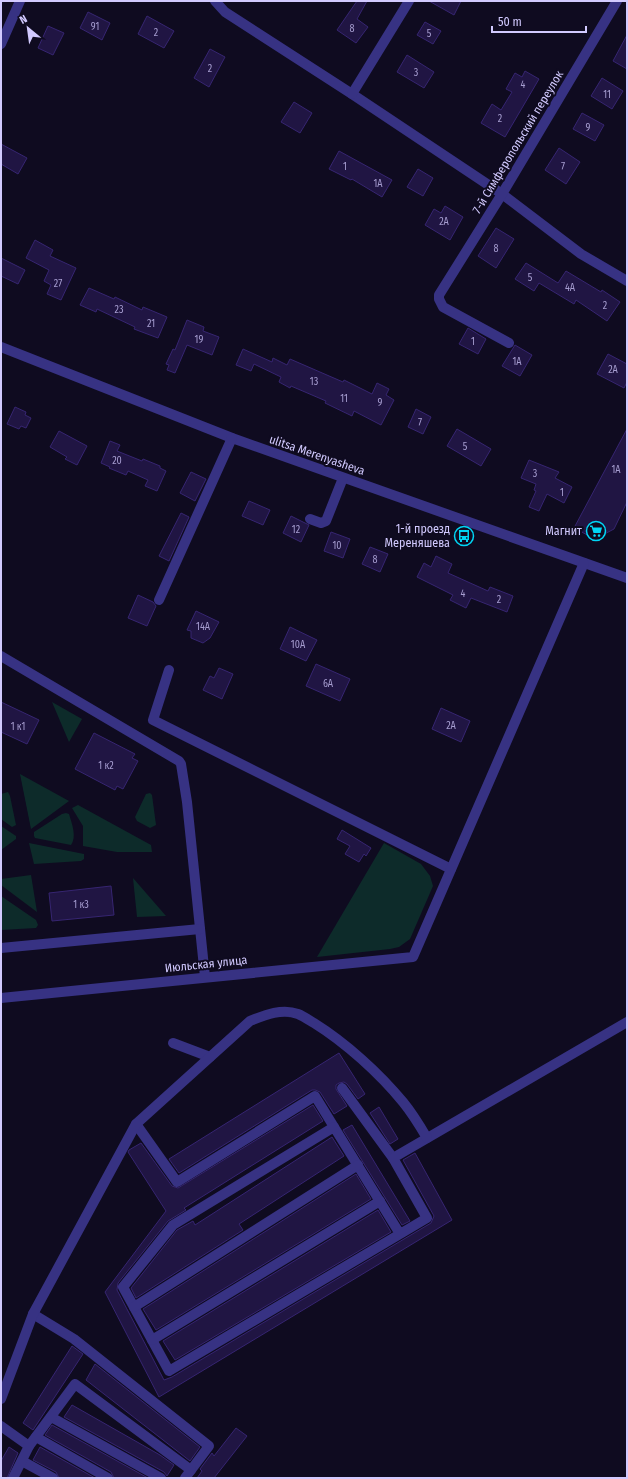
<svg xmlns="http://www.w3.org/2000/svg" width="628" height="1479" font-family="'Fira Sans Condensed',sans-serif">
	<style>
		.green { fill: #0d2b2a }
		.building { fill: #201543; stroke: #362571 }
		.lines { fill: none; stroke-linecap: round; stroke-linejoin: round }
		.minor { stroke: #373283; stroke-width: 10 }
		.labels { text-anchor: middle; stroke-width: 4; stroke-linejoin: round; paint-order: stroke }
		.number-label { font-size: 10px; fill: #a69dd0 }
		.street-label { font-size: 12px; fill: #d2caff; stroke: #0f0b20 }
		.poi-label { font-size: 12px; fill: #d2caff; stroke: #0f0b20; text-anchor: end }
	</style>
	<rect width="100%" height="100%" fill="#0f0b20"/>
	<g class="green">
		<path d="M52 702 82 719 69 742Z"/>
		<path d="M20 774 69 801 31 829Z"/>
		<path d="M8 792 10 796 16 825 12 827 1 819V794Z"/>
		<path d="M150 793 152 795 156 825 150 828 137 821 135 817 146 794Z"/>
		<path d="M78 805 151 845 152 852H117L83 846V826L72 808Z"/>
		<path d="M66 813 69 814C72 824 77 837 71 845L35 838 34 836V832L62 814Z"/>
		<path d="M1 826 16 836V839L1 850Z"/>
		<path d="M29 843 84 854V859L81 861 34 864Z"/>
		<path d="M384 843 421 864 430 876 433 886 410 939 399 947 390 949 317 957Z"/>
		<path d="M31 875 37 912 1 885V879Z"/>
		<path d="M133 878 166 916 137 917Z"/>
		<path d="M1 896 36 920 38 925 36 928 1 930Z"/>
	</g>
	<g class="building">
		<path d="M357 1H367L357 19 368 27 356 43 337 30Z"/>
		<path d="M429 1H461L454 15Z"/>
		<path d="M88 12 110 23 102 40 80 28Z"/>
		<path d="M147 16 174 31 164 48 138 34Z"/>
		<path d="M425 22 441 31 433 44 417 35Z"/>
		<path d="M48 26 64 33 53 55 38 48Z"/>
		<path d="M627 35V69L613 61Z"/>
		<path d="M210 49 225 57 209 87 194 78Z"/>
		<path d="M407 55 434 72 424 88 397 72Z"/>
		<path d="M525 71 539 79 505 137 481 123 492 104 501 110 512 92 506 89 515 73 522 77Z"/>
		<path d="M602 78 623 91 612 109 591 96Z"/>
		<path d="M294 102 312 113 300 133 281 122Z"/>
		<path d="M582 113 604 125 595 141 573 129Z"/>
		<path d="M1 144 27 158 18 174 1 164Z"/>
		<path d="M559 148 580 162 566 184 545 170Z"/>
		<path d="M339 151 392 180 382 197 352 179 351 180 329 169Z"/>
		<path d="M418 169 433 178 423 196 407 187Z"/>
		<path d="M445 206 463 217 450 240 425 225 434 209 441 213Z"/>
		<path d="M496 228 514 239 496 268 478 256Z"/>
		<path d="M35 240 53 250 50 256 76 268 61 300 47 294 51 285 44 281 49 270 26 258Z"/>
		<path d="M1 258 25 270 18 284 1 276Z"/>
		<path d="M526 263 558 283 566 271 601 292 602 290 620 302 607 321 576 300 574 304 539 283 534 291 515 279Z"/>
		<path d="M89 288 114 299 115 297 142 310 143 307 167 317 158 338 134 329 135 327 97 309 96 312 80 305Z"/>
		<path d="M187 320 204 327 203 331 219 337 212 355 187 345 175 373 167 370 169 365 166 364 173 349 175 350Z"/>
		<path d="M468 328 486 339 478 354 459 344Z"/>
		<path d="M515 345 532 355 520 376 502 366Z"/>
		<path d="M243 349 272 362 273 358 287 365 290 359 343 382 344 380 372 394 377 383 389 389 386 395 394 400 381 425 354 411 352 416 325 403 326 401 291 386 290 388 279 382 281 377 254 364 251 371 236 365Z"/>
		<path d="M608 354 627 364V382L624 388 597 374Z"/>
		<path d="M15 407 26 412 25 415 31 418 26 428 21 426 19 429 7 424Z"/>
		<path d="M416 409 431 417 423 434 408 427Z"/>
		<path d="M457 429 491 449 481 466 447 446Z"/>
		<path d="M627 429V502L614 529 595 539 574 528Z"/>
		<path d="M59 431 87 446 77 465 65 459 67 457 50 447Z"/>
		<path d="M110 441 120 445 117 451 142 461 143 459 160 466V468L166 471 157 491 145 486 148 480 128 471 126 475 109 468 110 467 101 463Z"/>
		<path d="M529 460 559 472 555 478 572 487 564 503 547 494 539 511 529 507 536 491 534 490 536 484 521 478Z"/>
		<path d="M191 472 206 479 195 501 180 493Z"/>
		<path d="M249 501 270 510 263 525 242 516Z"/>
		<path d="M181 513 189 517 169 561 159 556Z"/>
		<path d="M291 516 309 525 301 542 283 533Z"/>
		<path d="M331 532 350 539 343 558 324 551Z"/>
		<path d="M370 547 388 554 380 572 362 564Z"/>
		<path d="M436 556 452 564 448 573 488 591 490 587 513 596 507 612 471 598 466 608 450 600 453 595 417 577 424 563 431 567Z"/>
		<path d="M138 595 153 602 156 606 147 626 128 618Z"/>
		<path d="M196 611 219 622 210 638 203 643 191 638V631L187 630Z"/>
		<path d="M290 627 317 640 306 661 280 649Z"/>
		<path d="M316 664 350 679 340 701 306 686Z"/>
		<path d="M219 668 233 674 222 699 203 690 210 676 214 678Z"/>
		<path d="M1 702 39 720 27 744 1 732Z"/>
		<path d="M441 708 470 721 461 742 432 729Z"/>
		<path d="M94 733 135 754 132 758 138 761 123 789 117 786 115 790 75 769Z"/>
		<path d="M342 830 371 848 366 856 364 854 359 862 345 854 350 846 337 839Z"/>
		<path d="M111 886 114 915 52 921 49 893Z"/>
		<path d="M339 1053 365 1094 358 1099 347 1084 344 1082 339 1083 336 1085V1089L347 1106 334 1114 320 1092 315 1090H312L179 1173 169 1159Z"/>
		<path d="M313 1105 323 1121 184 1208 186 1210 168 1221 118 1283 117 1290 164 1380 172 1377 431 1223 434 1216 403 1160 415 1153 452 1220 159 1397 105 1292 166 1211 128 1152 129 1150 141 1143 172 1186 178 1188Z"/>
		<path d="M379 1107 398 1139 390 1144 370 1113Z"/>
		<path d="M352 1125 410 1221 402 1225 343 1130Z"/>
		<path d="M332 1137 344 1156 239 1224 243 1230 136 1298 131 1288 177 1230 193 1221 195 1225Z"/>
		<path d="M356 1174 371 1199 156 1330 143 1309Z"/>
		<path d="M378 1210 391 1232 175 1360 163 1341Z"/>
		<path d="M72 1346 83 1354 33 1430 23 1423Z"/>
		<path d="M95 1364 200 1447 190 1461 86 1380Z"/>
		<path d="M72 1405 160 1455 174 1465 167 1476 164 1472 64 1417Z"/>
		<path d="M52 1425 148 1478H114L111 1472 45 1435Z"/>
		<path d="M236 1428 247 1436 214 1478H197L202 1471 200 1469 212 1453 214 1456Z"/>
		<path d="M9 1447 18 1453 7 1478H1V1461Z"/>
		<path d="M40 1447 95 1478H59L56 1472 33 1460Z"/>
	</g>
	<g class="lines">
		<g class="minor">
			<path d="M215 1 225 12 352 94 502 194 581 254 627 281"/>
			<path d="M1 44 20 1"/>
			<path d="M352 94 409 1"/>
			<path d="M509 343 443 307 439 299V295L502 194 617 1"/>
			<path d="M1 347 232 438 627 578"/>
			<path d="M310 519 321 523 326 521 343 478"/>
			<path d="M159 600 232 438"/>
			<path d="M1 656 179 761 181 764 187 802 205 977"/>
			<path d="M169 670 153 720 451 869"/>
			<path d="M1 948 200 929"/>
			<path d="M1 998 413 957 584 563"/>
			<path d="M173 1043 210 1057"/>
			<path d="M342 1088 393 1158"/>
			<path d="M136 1124 177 1182 315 1096 334 1127"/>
			<path d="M400 1234 334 1127 173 1225 123 1287 169 1371 427 1218 393 1158 627 1022"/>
			<path d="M134 1307 358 1165"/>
			<path d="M33 1314 74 1339 209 1446 191 1470"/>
			<path d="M152 1340 380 1201"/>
			<path d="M1 1399 33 1314 136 1124 250 1021C265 1015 282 1008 298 1014 303 1016 309 1020 314 1023 346 1043 379 1073 403 1102 412 1113 420 1126 427 1138"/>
			<path d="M51 1417 161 1478"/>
			<path d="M1 1426 29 1446"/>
			<path d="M36 1437 108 1478"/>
			<path d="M22 1461 53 1478"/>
			<path d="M13 1478 29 1446 75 1384 191 1470 185 1478"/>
		</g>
	</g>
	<defs>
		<g id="supermarket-ring" transform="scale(1)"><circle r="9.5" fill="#0f0b20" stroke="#00d6f5" stroke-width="1.5"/><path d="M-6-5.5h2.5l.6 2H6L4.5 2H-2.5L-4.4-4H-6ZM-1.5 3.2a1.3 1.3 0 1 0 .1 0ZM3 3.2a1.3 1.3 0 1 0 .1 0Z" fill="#00d6f5"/></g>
		<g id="bus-ring" transform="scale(1)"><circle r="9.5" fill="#0f0b20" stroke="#00d6f5" stroke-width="1.5"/><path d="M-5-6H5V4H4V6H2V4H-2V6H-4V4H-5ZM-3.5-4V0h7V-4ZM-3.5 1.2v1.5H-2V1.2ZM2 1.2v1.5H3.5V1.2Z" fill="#00d6f5"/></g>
	</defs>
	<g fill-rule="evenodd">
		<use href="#supermarket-ring" x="596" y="531"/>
		<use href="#bus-ring" x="464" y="536"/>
	</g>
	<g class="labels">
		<g class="number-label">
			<text x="95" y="30">91</text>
			<text x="352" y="32">8</text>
			<text x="156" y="36">2</text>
			<text x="429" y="37">5</text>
			<text x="210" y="72">2</text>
			<text x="416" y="76">3</text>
			<text x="523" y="88">4</text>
			<text x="607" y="98">11</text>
			<text x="500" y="122">2</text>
			<text x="588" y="131">9</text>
			<text x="345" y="170">1</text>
			<text x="563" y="170">7</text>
			<text x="378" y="187">1А</text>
			<text x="444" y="225">2А</text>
			<text x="496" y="252">8</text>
			<text x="530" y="281">5</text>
			<text x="58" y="287">27</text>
			<text x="570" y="291">4А</text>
			<text x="605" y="309">2</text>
			<text x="119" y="313">23</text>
			<text x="151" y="327">21</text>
			<text x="199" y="343">19</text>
			<text x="473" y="345">1</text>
			<text x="517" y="365">1А</text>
			<text x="613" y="373">2А</text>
			<text x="314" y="385">13</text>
			<text x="344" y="402">11</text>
			<text x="380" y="406">9</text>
			<text x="420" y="426">7</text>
			<text x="465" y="450">5</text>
			<text x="117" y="464">20</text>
			<text x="616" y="473">1А</text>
			<text x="535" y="477">3</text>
			<text x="562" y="496">1</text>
			<text x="296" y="533">12</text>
			<text x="337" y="549">10</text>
			<text x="375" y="563">8</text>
			<text x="463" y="597">4</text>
			<text x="499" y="603">2</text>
			<text x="203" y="630">14А</text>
			<text x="298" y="648">10А</text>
			<text x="328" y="687">6А</text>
			<text x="451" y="729">2А</text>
			<text x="18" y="730">1 к1</text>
			<text x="106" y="769">1 к2</text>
			<text x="81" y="908">1 к3</text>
		</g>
		<g class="street-label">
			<text transform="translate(518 142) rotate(-59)" y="4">7-й Симферопольский переулок</text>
			<text transform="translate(317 455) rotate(19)" y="4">ulitsa Merenyasheva</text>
			<text transform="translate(206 964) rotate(-6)" y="4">Июльская улица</text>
		</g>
		<g class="poi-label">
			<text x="450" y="533">1-й проезд<tspan x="450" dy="14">Мереняшева</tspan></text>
			<text x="582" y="535">Магнит</text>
		</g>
	</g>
	<rect width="628" height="1479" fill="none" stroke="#d2caff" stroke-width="4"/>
	<g transform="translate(28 28) rotate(331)" stroke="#0f0b20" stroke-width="3" paint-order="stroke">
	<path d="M0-3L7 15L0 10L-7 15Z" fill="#d2caff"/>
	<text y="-6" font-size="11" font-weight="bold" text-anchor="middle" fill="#d2caff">N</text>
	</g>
	<path d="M492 26v6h94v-6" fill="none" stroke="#d2caff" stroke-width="2"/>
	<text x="498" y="26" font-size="12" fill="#d2caff" stroke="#0f0b20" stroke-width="3" paint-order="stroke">50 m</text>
</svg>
